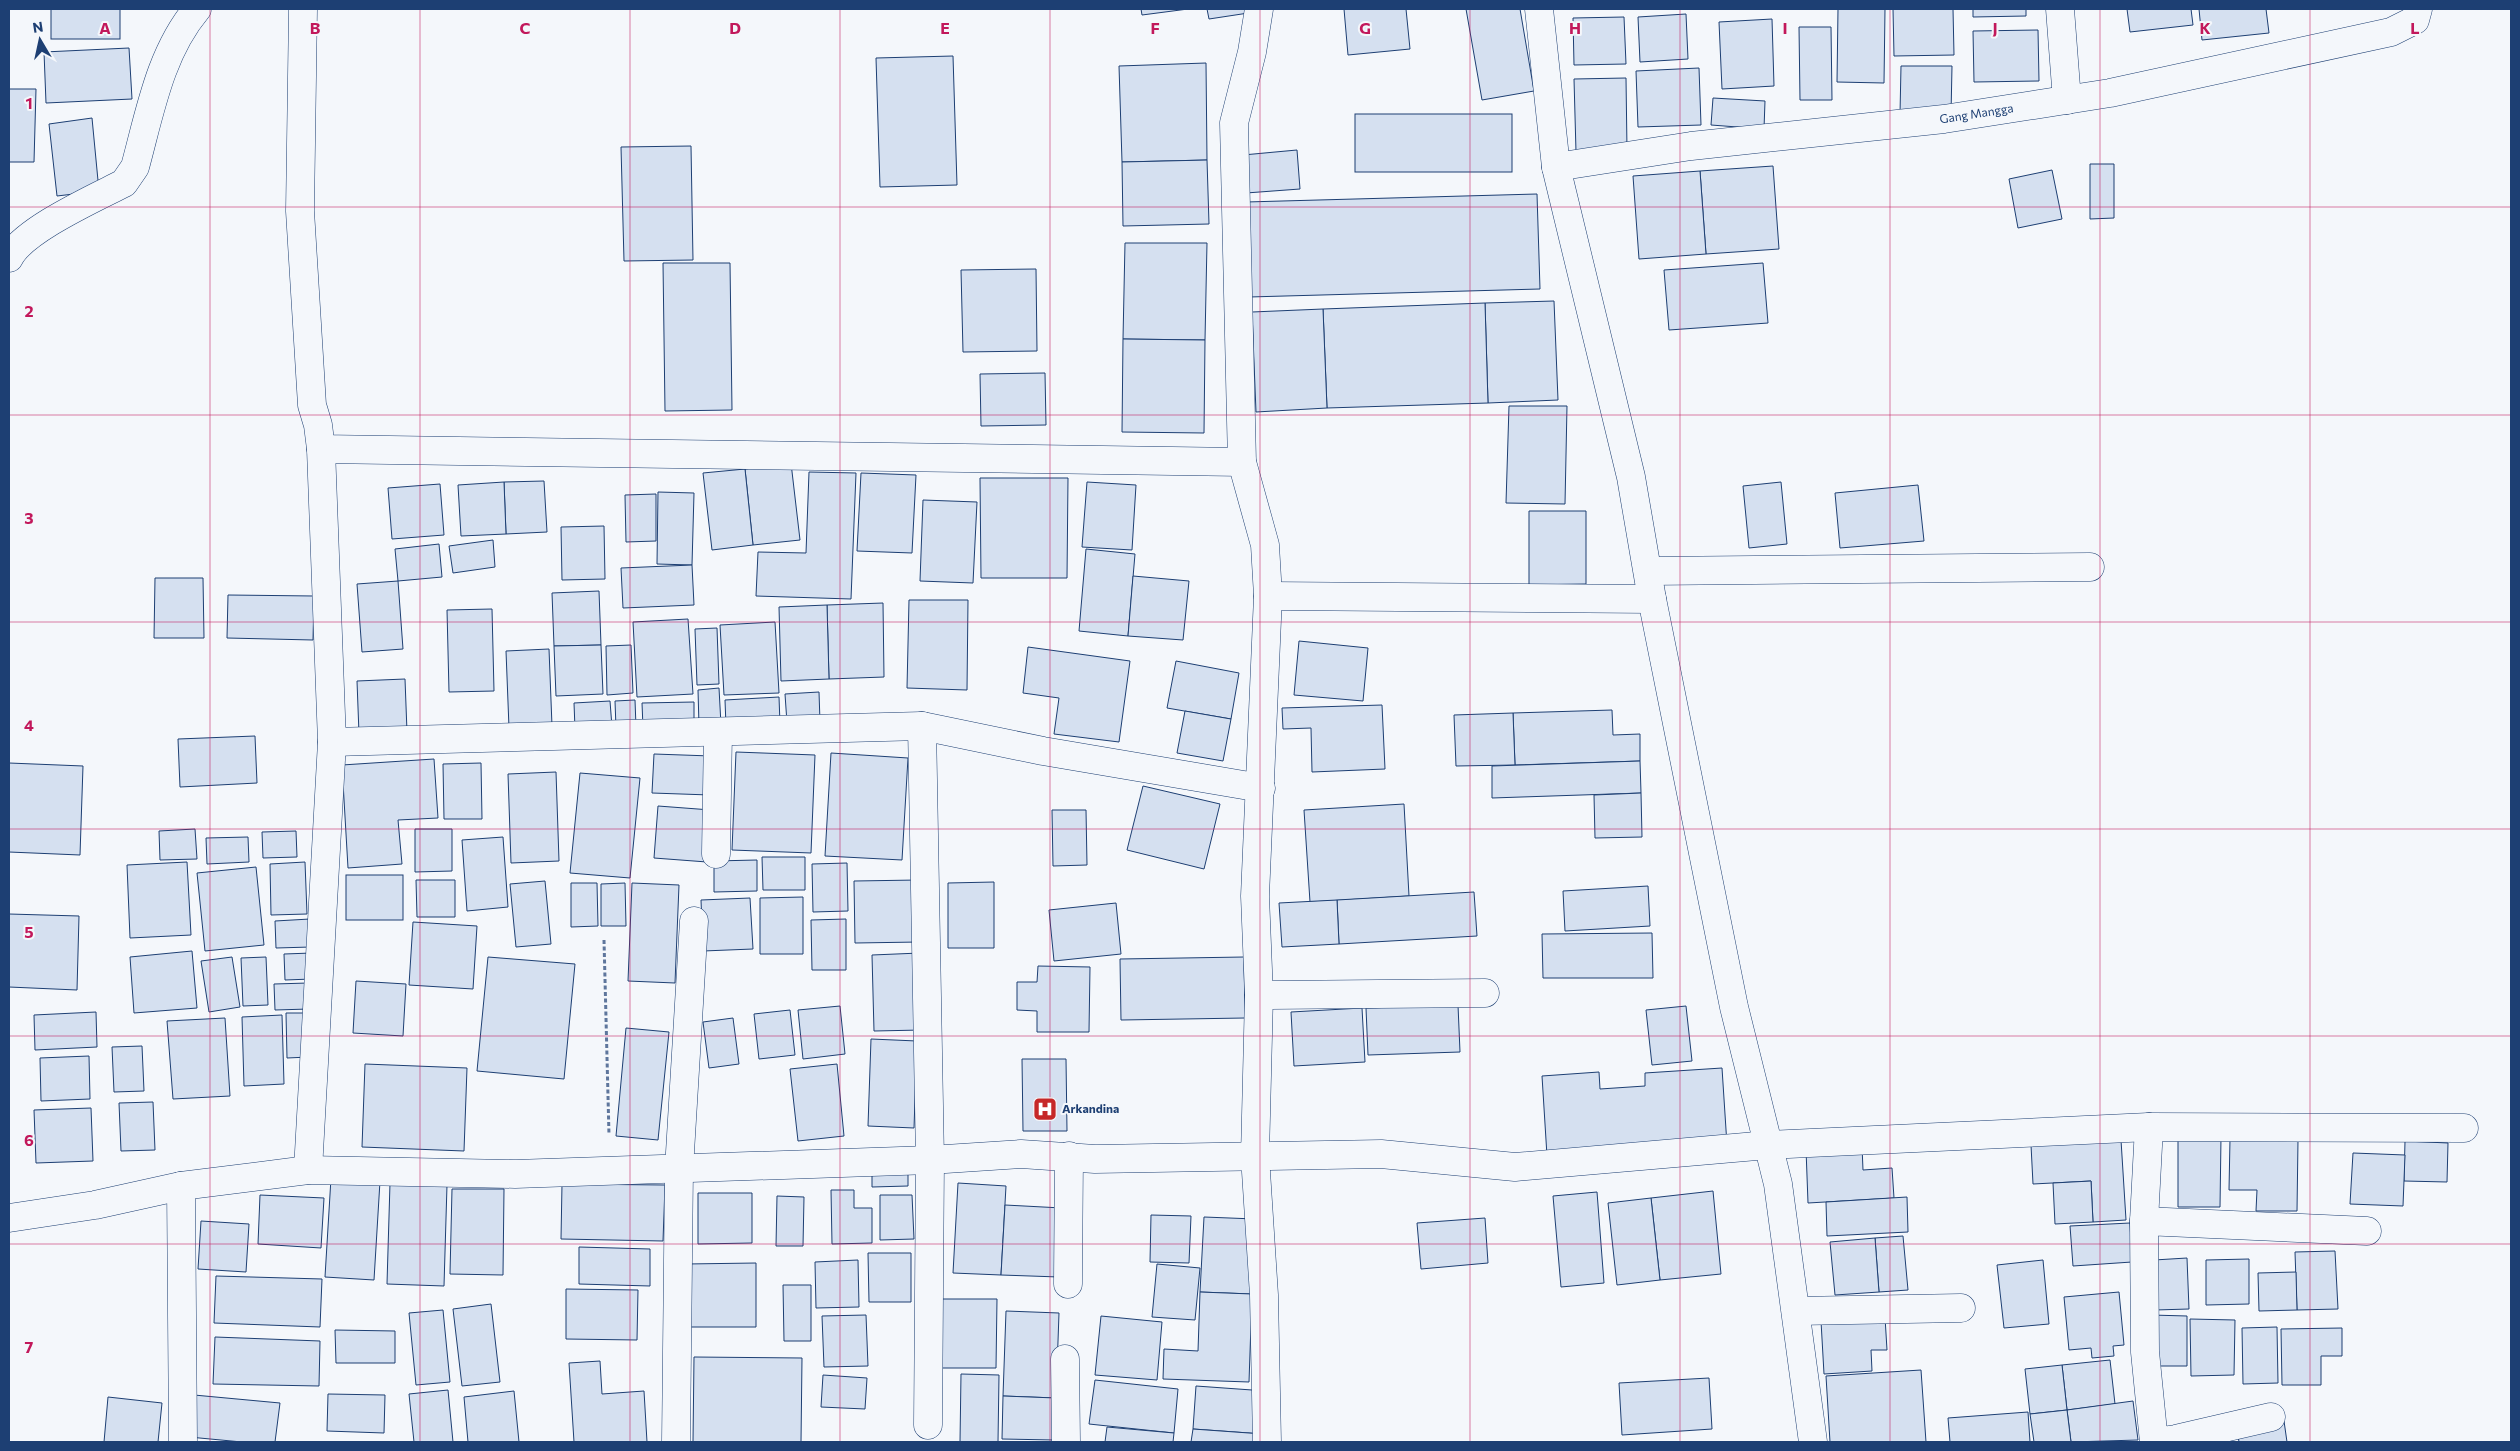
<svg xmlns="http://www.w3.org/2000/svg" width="2520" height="1451" font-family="Commissioner,sans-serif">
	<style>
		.building { fill: #d5e0f0; stroke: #1d3f73 }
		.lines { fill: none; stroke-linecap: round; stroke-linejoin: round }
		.minor-casing { stroke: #1d3f73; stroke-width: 29 }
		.tertiary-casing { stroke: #1d3f73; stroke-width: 29 }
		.path { stroke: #5e769c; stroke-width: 3; stroke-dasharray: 4 2.5; stroke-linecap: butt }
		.minor { stroke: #f4f7fb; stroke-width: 28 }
		.tertiary { stroke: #f4f7fb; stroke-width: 28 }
		.grid { fill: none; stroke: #c2185b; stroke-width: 1; stroke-opacity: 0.55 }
		.labels { text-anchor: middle; stroke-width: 4; stroke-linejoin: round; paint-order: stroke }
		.street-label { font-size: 12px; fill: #1d3f73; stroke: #f4f7fb }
		.poi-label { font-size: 12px; font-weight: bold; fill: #1d3f73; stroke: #f4f7fb; text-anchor: start }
		.grid-label { font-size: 16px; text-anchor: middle; font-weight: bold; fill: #c2185b; stroke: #f4f7fb; stroke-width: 4; stroke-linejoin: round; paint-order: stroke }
	</style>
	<rect width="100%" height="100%" fill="#f4f7fb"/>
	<g class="building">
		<rect x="51" y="9" width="69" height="30"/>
		<path d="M1141 9H1188L1142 15Z"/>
		<path d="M1207 9H1254L1255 12 1209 19Z"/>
		<path d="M1344 9H1406L1410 49 1348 55Z"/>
		<path d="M1466 9H1520L1534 91 1482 100Z"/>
		<path d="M1838 9H1885L1884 83 1837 82Z"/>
		<path d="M1893 9H1953L1954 55 1894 56Z"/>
		<path d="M1973 9H2026V16L1973 17Z"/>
		<path d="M2127 9H2191L2193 25 2130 32Z"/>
		<path d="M2199 9H2266L2269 33 2202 40Z"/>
		<path d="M1686 14 1688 59 1640 62 1638 17Z"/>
		<path d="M1624 17 1626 64 1574 65 1573 18Z"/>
		<path d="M1772 19 1774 86 1722 89 1719 22Z"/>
		<path d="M1799 27H1831L1832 100H1800Z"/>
		<path d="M2038 30 2039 81 1974 82 1973 31Z"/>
		<path d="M129 48 132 99 46 103 44 52Z"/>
		<path d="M953 56 957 185 880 187 876 58Z"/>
		<path d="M1206 63 1207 160 1122 162 1119 66Z"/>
		<path d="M1901 66H1952L1951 115 1900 114Z"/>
		<path d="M1699 68 1701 125 1638 127 1636 71Z"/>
		<path d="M1626 78 1627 150 1576 152 1574 79Z"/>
		<path d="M9 89H36L34 162H9Z"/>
		<path d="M1713 98 1765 101 1764 129 1711 125Z"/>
		<rect x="1355" y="114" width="157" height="58"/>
		<path d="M92 118 99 191 57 196 49 124Z"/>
		<path d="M691 146 693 260 624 261 621 147Z"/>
		<path d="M1297 150 1300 189 1246 193 1243 155Z"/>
		<path d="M1207 160 1209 224 1123 226 1122 162Z"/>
		<path d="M2090 164H2114V218L2090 219Z"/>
		<path d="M1773 166 1779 249 1706 254 1700 171Z"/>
		<path d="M2052 170 2062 219 2018 228 2009 179Z"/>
		<path d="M1700 171 1706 254 1639 259 1633 176Z"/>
		<path d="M1537 194 1540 289 1249 297 1246 202Z"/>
		<path d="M1125 243H1207L1205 340 1123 339Z"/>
		<path d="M663 263H730L732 410 665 411Z"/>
		<path d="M1763 263 1768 323 1669 330 1664 270Z"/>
		<path d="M1036 269 1037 351 963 352 961 270Z"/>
		<path d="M1554 301 1558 400 1488 403 1485 303Z"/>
		<path d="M1485 303 1488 403 1327 408 1323 309Z"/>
		<path d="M1323 309 1327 408 1256 412 1252 312Z"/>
		<path d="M1123 339 1205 340 1204 433 1122 432Z"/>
		<path d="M1045 373 1046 425 981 426 980 374Z"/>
		<path d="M1509 406H1567L1565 504 1506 503Z"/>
		<path d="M791 463 800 540 753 545 745 469Z"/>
		<path d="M745 469 753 545 712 550 703 473Z"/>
		<path d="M809 472 856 473 851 599 756 596 758 552 806 553Z"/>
		<path d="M861 473 916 475 912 553 857 551Z"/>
		<path d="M980 478H1068L1067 578H981Z"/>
		<path d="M544 481 547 532 506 534 504 482Z"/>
		<path d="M504 482 506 534 461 536 458 485Z"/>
		<path d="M1087 482 1136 485 1132 550 1082 547Z"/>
		<path d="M1781 482 1787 544 1749 548 1743 486Z"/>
		<path d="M440 484 444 535 392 539 388 488Z"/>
		<path d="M1918 485 1924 541 1840 548 1835 493Z"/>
		<path d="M658 492 694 493 692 565 657 564Z"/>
		<path d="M656 494V541L626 542 625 495Z"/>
		<path d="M923 500 977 502 973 583 920 581Z"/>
		<path d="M1529 511H1586V584L1529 585Z"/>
		<path d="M604 526 605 579 562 580 561 527Z"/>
		<path d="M493 540 495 567 453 573 449 546Z"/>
		<path d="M439 544 442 577 398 581 395 549Z"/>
		<path d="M1086 549 1135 554 1128 636 1079 631Z"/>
		<path d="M692 565 694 605 623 608 621 568Z"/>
		<path d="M1133 576 1189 581 1183 640 1128 636Z"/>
		<path d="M155 578H203L204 638H154Z"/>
		<path d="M398 581 403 649 362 652 357 584Z"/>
		<path d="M599 591 601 645 554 646 552 593Z"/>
		<path d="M228 595 314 596 313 640 227 638Z"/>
		<path d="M909 600H968L967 690 907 688Z"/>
		<path d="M883 603 884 677 829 679 827 605Z"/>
		<path d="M827 605 829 679 781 681 779 607Z"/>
		<path d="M492 609 494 691 449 692 447 610Z"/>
		<path d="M688 619 693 694 637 697 633 622Z"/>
		<path d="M775 622 779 693 724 695 720 625Z"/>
		<path d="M717 628 719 684 697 685 695 629Z"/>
		<path d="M1299 641 1368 648 1363 701 1294 695Z"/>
		<path d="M601 645 603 694 556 696 554 646Z"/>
		<path d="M631 645 633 693 607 695 606 646Z"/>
		<path d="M1028 647 1130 661 1119 742 1054 734 1059 698 1023 693Z"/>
		<path d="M549 649 552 726 509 728 506 651Z"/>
		<path d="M1176 661 1239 673 1231 719 1167 708Z"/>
		<path d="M405 679 407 732 359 734 357 681Z"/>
		<path d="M719 688 721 725 699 726 698 690Z"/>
		<path d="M819 692 820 722 787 723 785 694Z"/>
		<path d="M779 697 780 724 726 726 725 700Z"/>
		<path d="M635 700 636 727 616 728 615 701Z"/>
		<path d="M610 701 612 727 575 729 574 703Z"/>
		<path d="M694 702V726L643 728 642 703Z"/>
		<path d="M1382 705 1385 769 1312 772 1311 728 1283 729 1282 708Z"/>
		<path d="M1612 710 1613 735 1640 734V761L1515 765 1513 713Z"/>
		<path d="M1185 711 1231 719 1223 761 1177 753Z"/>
		<path d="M1513 713 1515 765 1456 766 1454 715Z"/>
		<path d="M255 736 257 783 180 787 178 739Z"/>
		<path d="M736 752 815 755 811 853 732 850Z"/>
		<path d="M831 753 908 758 902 860 825 856Z"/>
		<path d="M654 754 711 756 710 795 652 793Z"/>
		<path d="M434 759 438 818 398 820 402 864 348 868 342 765Z"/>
		<path d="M1640 761 1641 793 1492 798V766Z"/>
		<path d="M9 763 83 766 80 855 9 852Z"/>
		<path d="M481 763 482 819H444L443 764Z"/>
		<path d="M556 772 559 861 511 863 508 774Z"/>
		<path d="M580 773 640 778 630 878 570 873Z"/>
		<path d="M1143 786 1220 804 1204 869 1127 850Z"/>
		<path d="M1641 793 1642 837 1595 838 1594 795Z"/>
		<path d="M1404 804 1409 896 1310 902 1304 810Z"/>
		<path d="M658 806 711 810 707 862 654 858Z"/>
		<path d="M1052 810H1086L1087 865 1053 866Z"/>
		<path d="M195 829 197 859 160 860 159 831Z"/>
		<path d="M415 829H452V871L415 872Z"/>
		<path d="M296 831 297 857 263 858 262 832Z"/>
		<path d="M248 837 249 862 207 864 206 838Z"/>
		<path d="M503 837 508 907 467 911 462 840Z"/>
		<path d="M762 857H805V890H763Z"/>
		<path d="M757 860V891L714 892V861Z"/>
		<path d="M187 862 191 935 130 938 127 865Z"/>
		<path d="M305 862 307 914 271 915 270 864Z"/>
		<path d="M847 863 848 911 813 912 812 864Z"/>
		<path d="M256 867 264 945 205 951 197 873Z"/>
		<rect x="346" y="875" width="57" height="45"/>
		<path d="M416 880H455V917H417Z"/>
		<path d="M918 880 919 942 855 943 854 881Z"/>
		<path d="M545 881 551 944 516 947 510 884Z"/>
		<path d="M994 882V948H948V883Z"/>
		<path d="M571 883H597L598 926 571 927Z"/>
		<path d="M625 883 626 926H601V884Z"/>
		<path d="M632 883 679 885 675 983 628 981Z"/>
		<path d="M1648 886 1650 926 1565 931 1563 891Z"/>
		<path d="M1474 892 1477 936 1339 944 1337 900Z"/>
		<path d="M803 897V954H760V898Z"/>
		<path d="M750 898 753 949 703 951 701 900Z"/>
		<path d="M1337 900 1339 944 1282 947 1279 903Z"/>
		<path d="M1116 903 1121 954 1054 961 1049 910Z"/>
		<path d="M9 914 79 916 77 990 9 987Z"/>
		<path d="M310 919 311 947 276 948 275 921Z"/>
		<path d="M846 919V970H812L811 920Z"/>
		<path d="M413 922 477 926 473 989 409 985Z"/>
		<path d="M1652 933 1653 978H1543L1542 934Z"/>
		<path d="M192 951 197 1008 134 1013 130 957Z"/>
		<path d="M312 953V979L285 980 284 954Z"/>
		<path d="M920 953 922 1030 874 1031 872 955Z"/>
		<path d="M232 957 240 1007 209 1012 201 961Z"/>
		<path d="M266 957 268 1005 243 1006 241 958Z"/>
		<path d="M488 957 575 964 564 1079 477 1071Z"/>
		<path d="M1244 957 1245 1018 1121 1020 1120 959Z"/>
		<path d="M1038 966 1090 967 1089 1032H1037V1011L1017 1010V982H1037Z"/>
		<path d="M356 981 406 984 403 1036 353 1033Z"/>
		<path d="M308 983 309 1009 275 1010 274 984Z"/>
		<path d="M1458 1005 1460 1052 1368 1055 1366 1008Z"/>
		<path d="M840 1006 845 1054 803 1059 798 1010Z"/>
		<path d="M1686 1006 1692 1061 1652 1065 1646 1010Z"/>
		<path d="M1362 1008 1365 1062 1294 1066 1291 1012Z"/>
		<path d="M790 1010 795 1055 759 1059 754 1014Z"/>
		<path d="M96 1012 97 1047 35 1050 34 1015Z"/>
		<path d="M286 1013H308L309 1057 287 1058Z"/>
		<path d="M282 1015 284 1084 244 1086 242 1017Z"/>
		<path d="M225 1018 230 1096 173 1099 167 1021Z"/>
		<path d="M733 1018 739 1064 709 1068 703 1022Z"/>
		<path d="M626 1028 669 1032 658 1140 616 1136Z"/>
		<path d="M871 1039 917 1041 914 1128 868 1126Z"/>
		<path d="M142 1046 144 1091 114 1092 112 1047Z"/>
		<path d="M89 1056 90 1099 41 1101 40 1058Z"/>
		<path d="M1022 1059H1066L1067 1131H1023Z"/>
		<path d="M365 1064 467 1068 464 1151 362 1147Z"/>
		<path d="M837 1064 844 1136 798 1141 790 1069Z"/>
		<path d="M1722 1068 1727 1145 1547 1156 1542 1076 1599 1072 1600 1089 1645 1086V1073Z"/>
		<path d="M153 1102 155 1150 121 1151 119 1103Z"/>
		<path d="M91 1108 93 1161 36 1163 34 1110Z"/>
		<path d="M2178 1137H2221L2220 1207H2178Z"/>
		<path d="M2230 1139 2298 1140 2297 1211H2256L2257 1190H2229Z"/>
		<path d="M2121 1140 2126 1220 2093 1222 2091 1181 2033 1184 2031 1145Z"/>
		<path d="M2405 1141 2448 1143 2447 1182 2404 1181Z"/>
		<path d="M1862 1146 1863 1170 1892 1168 1894 1198 1808 1203 1806 1149Z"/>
		<path d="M2353 1153 2405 1155 2403 1206 2350 1204Z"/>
		<path d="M908 1169V1186L872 1187V1170Z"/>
		<path d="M331 1178 380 1181 374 1280 325 1277Z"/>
		<path d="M2091 1181 2093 1222 2055 1224 2053 1183Z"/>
		<path d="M390 1183 447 1185 444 1286 387 1284Z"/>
		<path d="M958 1183 1006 1186 1001 1275 953 1273Z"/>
		<path d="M562 1184 665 1185 663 1241 561 1239Z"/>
		<path d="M452 1189H504L503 1275 450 1274Z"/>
		<path d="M831 1190H854V1208H872V1243L832 1244Z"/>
		<path d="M1713 1191 1721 1274 1660 1280 1651 1198Z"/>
		<path d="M1597 1192 1604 1283 1561 1287 1553 1196Z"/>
		<path d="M698 1193H752V1243L698 1244Z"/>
		<path d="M260 1195 324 1198 321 1248 258 1244Z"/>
		<path d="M880 1195H912L914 1239 880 1240Z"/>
		<path d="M777 1196 804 1197 803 1246H776Z"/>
		<path d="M1907 1197 1908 1232 1827 1236 1826 1202Z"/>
		<path d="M1651 1198 1660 1280 1617 1285 1608 1203Z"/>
		<path d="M1005 1205 1062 1208 1059 1277 1001 1275Z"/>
		<path d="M1151 1215 1191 1216 1189 1263 1150 1262Z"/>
		<path d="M1204 1217 1255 1219 1252 1294 1200 1292Z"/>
		<path d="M1485 1218 1488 1263 1421 1269 1417 1223Z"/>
		<path d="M201 1221 249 1224 246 1272 198 1269Z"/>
		<path d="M2130 1223 2132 1262 2073 1266 2070 1226Z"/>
		<path d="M1903 1236 1908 1290 1879 1292 1875 1238Z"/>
		<path d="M1875 1238 1879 1292 1835 1295 1830 1242Z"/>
		<path d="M579 1247 650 1249V1286L579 1284Z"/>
		<path d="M2335 1251 2338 1309 2297 1310 2295 1252Z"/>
		<path d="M868 1253H911V1302H869Z"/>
		<path d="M2187 1258 2189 1309 2155 1310 2154 1260Z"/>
		<path d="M2249 1259V1304L2206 1305V1260Z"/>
		<path d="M858 1260 859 1307 816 1308 815 1262Z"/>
		<path d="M2043 1260 2049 1324 2004 1328 1997 1265Z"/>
		<path d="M756 1263V1327H686V1264Z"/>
		<path d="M1157 1264 1200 1268 1195 1320 1152 1317Z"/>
		<path d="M2296 1272 2297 1310 2259 1311 2258 1273Z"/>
		<path d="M216 1276 322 1279 320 1327 214 1323Z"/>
		<path d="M783 1285H811V1341H784Z"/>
		<path d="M566 1289 638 1290 637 1340 566 1339Z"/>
		<path d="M1200 1292 1252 1294 1249 1382 1163 1379 1164 1349 1198 1351Z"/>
		<path d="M2119 1292 2124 1345 2113 1346 2114 1356 2092 1358 2091 1348 2069 1350 2064 1297Z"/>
		<path d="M941 1299H997L996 1368H940Z"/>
		<path d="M491 1304 500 1382 462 1386 453 1309Z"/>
		<path d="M443 1310 450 1382 416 1385 409 1313Z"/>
		<path d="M1006 1311 1059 1313 1056 1398 1003 1396Z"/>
		<path d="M866 1315 868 1366 824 1367 822 1316Z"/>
		<path d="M2151 1315 2187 1316V1366H2151Z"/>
		<path d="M1101 1316 1162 1322 1157 1380 1095 1375Z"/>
		<path d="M1885 1317 1887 1350H1871L1872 1371 1824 1374 1821 1321Z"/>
		<path d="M2190 1319 2235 1320 2234 1375 2191 1376Z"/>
		<path d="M2277 1327 2278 1383 2243 1384 2242 1328Z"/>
		<path d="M2342 1328V1356H2321V1385H2282L2281 1329Z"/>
		<path d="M335 1330 395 1331V1363H336Z"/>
		<path d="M215 1337 320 1341 319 1386 213 1384Z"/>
		<path d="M694 1357 802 1358 801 1442H693Z"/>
		<path d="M2110 1360 2115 1404 2067 1410 2062 1365Z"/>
		<path d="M600 1361 602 1394 644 1391 647 1442H574L569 1363Z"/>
		<path d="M2062 1365 2067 1410 2030 1414 2025 1369Z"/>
		<path d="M1921 1370 1926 1442H1830L1826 1376Z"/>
		<path d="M961 1374 999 1375 998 1442H960Z"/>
		<path d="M823 1375 867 1378 865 1409 821 1407Z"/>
		<path d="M1709 1378 1712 1429 1622 1435 1619 1383Z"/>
		<path d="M1095 1380 1178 1389 1174 1433 1089 1424Z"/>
		<path d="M1196 1386 1266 1391 1263 1434 1193 1429Z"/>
		<path d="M448 1390 453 1442H414L409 1394Z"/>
		<path d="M514 1391 519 1442H468L464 1397Z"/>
		<path d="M328 1394 385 1395 384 1433 327 1431Z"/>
		<path d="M194 1395 280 1403 275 1442H242L189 1437Z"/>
		<path d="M1003 1396 1056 1398 1054 1440 1002 1439Z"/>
		<path d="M108 1397 162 1403 158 1442H104Z"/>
		<path d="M2133 1401 2138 1440 2071 1442 2067 1410Z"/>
		<path d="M2067 1410 2071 1442H2034L2030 1414Z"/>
		<path d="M2028 1412 2030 1442H1950L1948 1418Z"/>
		<path d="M2284 1421 2287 1442H2239L2237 1429Z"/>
		<path d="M1107 1427 1174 1433 1173 1442H1105Z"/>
		<path d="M1193 1429 1263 1434 1262 1442H1191Z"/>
	</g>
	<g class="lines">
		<g class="minor-casing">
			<g id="minor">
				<path d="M303 9 300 211 312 405 318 425 321 449 1242 462"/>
				<path d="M1259 9 1252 52 1234 123 1242 462 1265 545 1268 596 1255 896 1259 995 1255 1156 1264 1295 1267 1442"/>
				<path d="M2060 9 2067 100"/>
				<path id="s1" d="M1556 167 1691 146 1944 119 2110 93 2391 32 2415 20 2418 9"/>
				<path d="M9 258C23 230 95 198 124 183L135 167C150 112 160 53 197 9"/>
				<path d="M1648 571 2090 567"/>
				<path d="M1268 596 1652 599"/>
				<path d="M922 726 930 1160 928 1425"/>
				<path d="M332 742 922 726 1043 751 1261 788"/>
				<path d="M716 854 718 732"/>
				<path d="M1259 995 1485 993"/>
				<path d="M308 1170 332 742 321 449"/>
				<path d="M181 1186 183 1442"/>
				<path d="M9 1218 95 1205 181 1186 308 1170 515 1174 930 1160 1021 1154 1095 1159 1381 1154 1515 1167 1768 1145 2149 1127 2464 1128"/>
				<path d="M2144 1221 2149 1127"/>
				<path d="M1068 1284 1069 1156"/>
				<path d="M1796 1311 1961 1308"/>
				<path d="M1065 1359 1066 1442"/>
				<path d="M2271 1417 2176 1439 2154 1442 2145 1352 2144 1221 2367 1231"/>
				<path d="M676 1442 679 1169 694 921"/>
			</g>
		</g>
		<g class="tertiary-casing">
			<path id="tertiary" d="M1539 9 1556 167 1631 477 1652 599 1734 1007 1778 1184 1813 1442"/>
		</g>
		<path class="path" d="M604 940 609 1135"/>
		<use href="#minor" class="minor"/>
		<use href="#tertiary" class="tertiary"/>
	</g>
	<path class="grid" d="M210 9V1442M420 9V1442M630 9V1442M840 9V1442M1050 9V1442M1260 9V1442M1470 9V1442M1680 9V1442M1890 9V1442M2100 9V1442M2310 9V1442M9 207H2511M9 415H2511M9 622H2511M9 829H2511M9 1036H2511M9 1244H2511"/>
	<defs>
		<g id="hospital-square" transform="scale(1.25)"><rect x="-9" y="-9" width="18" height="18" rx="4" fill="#c62828" stroke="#f4f7fb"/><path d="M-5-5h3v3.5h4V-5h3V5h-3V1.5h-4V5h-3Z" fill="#fff"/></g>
	</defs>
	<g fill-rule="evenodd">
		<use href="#hospital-square" x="1045" y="1109"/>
	</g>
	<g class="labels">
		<g class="street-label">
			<text dy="4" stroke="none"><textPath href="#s1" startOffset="424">Gang Mangga</textPath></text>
		</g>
		<g class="poi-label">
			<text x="1062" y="1113">Arkandina</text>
		</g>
	</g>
	<g class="grid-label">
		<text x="105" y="34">A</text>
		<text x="315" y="34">B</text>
		<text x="525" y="34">C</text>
		<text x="735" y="34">D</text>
		<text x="945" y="34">E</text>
		<text x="1155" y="34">F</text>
		<text x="1365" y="34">G</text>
		<text x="1575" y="34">H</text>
		<text x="1785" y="34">I</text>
		<text x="1995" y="34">J</text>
		<text x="2205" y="34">K</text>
		<text x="2415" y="34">L</text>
		<text x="29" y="109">1</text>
		<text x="29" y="317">2</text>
		<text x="29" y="524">3</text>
		<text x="29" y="731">4</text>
		<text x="29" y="938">5</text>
		<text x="29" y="1146">6</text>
		<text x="29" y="1353">7</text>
	</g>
	<rect width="2520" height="1451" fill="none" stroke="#1d3f73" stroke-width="20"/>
	<g transform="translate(40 40) rotate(351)" stroke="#f4f7fb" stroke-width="4" paint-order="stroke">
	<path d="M0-4L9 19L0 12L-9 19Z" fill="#1d3f73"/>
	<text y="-8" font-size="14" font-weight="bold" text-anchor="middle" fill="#1d3f73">N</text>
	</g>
</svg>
